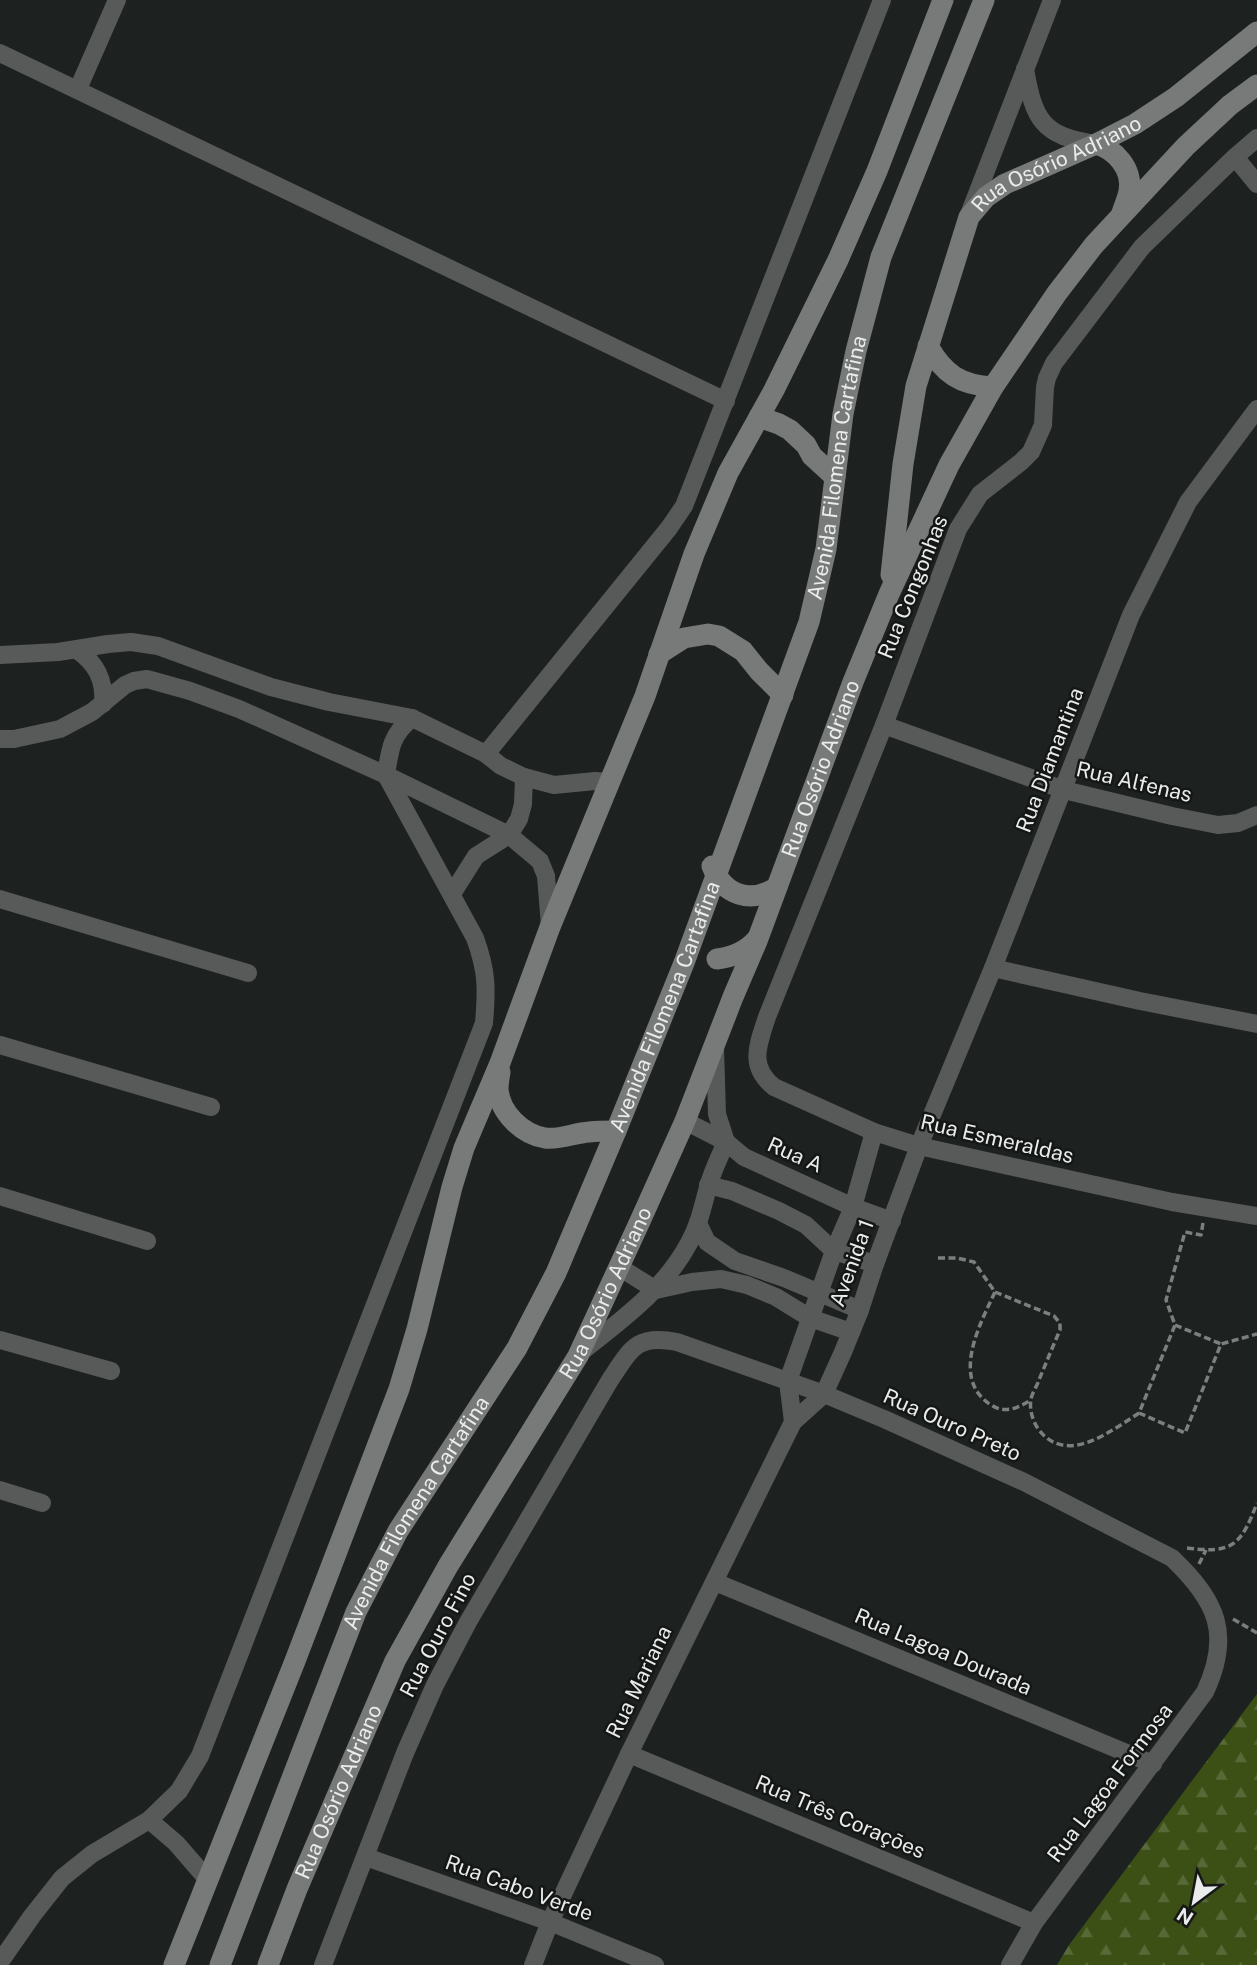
<svg xmlns="http://www.w3.org/2000/svg" width="1257" height="1965" font-family="'Public Sans',sans-serif">
	<style>
		.forest { fill: url(#forest-firs) }
		.lines { fill: none; stroke-linecap: round; stroke-linejoin: round }
		.path { stroke: #7c7f7e; stroke-width: 3.5; stroke-dasharray: 7 3.5; stroke-linecap: butt }
		.street { stroke: #585959; stroke-width: 18 }
		.secondary { stroke: #777a79; stroke-width: 21 }
		.labels { text-anchor: middle; stroke-width: 5; stroke-linejoin: round; paint-order: stroke }
		.street-label { font-size: 21px; fill: #eaeceb; stroke: #141716 }
	</style>
	<defs>
		<pattern id="forest-firs" width="22" height="20" patternUnits="userSpaceOnUse" patternTransform="scale(1.75)"><rect width="22" height="20" fill="#3c5016"/><path d="M5 1l3.5 6h-7zM16 11l3.5 6h-7z" fill="#586938"/></pattern>
	</defs>
	<rect width="100%" height="100%" fill="#1d211f"/>
	<path class="forest" d="M1257 1694V1965H1057L1069 1945Z"/>
	<g class="lines">
		<g class="path">
			<path d="M1203 1223 1201 1235 1185 1232 1166 1300 1175 1325 1139 1413 1185 1433 1221 1344 1257 1334"/>
			<path d="M938 1258H957L974 1262 995 1292C980 1324 950 1379 991 1405 1005 1414 1018 1408 1031 1400"/>
			<path d="M995 1292 1054 1316 1060 1323V1330C1053 1346 1046 1363 1039 1380 1037 1386 1032 1393 1031 1399 1029 1410 1033 1422 1039 1430 1067 1466 1111 1431 1139 1413"/>
			<path d="M1175 1325 1221 1344"/>
			<path d="M1187 1548C1233 1554 1241 1545 1257 1503"/>
			<path d="M1199 1564 1206 1550"/>
			<path d="M1233 1619 1257 1633"/>
		</g>
		<g class="street">
			<path d="M0 53 726 401"/>
			<path d="M1025 69C1034 120 1042 136 1096 144"/>
			<path d="M78 89 117 0"/>
			<path d="M1257 138 1235 157 1142 247 1054 363 1047 378 1045 387 1043 425 1031 452 1021 462 980 494 958 529 884 725 767 1017C758 1045 748 1066 774 1087L874 1132 919 1146 1172 1202 1257 1216"/>
			<path d="M1235 157 1257 184"/>
			<path d="M970 212 1052 0"/>
			<path d="M77 650C96 663 105 680 103 704"/>
			<path d="M0 655 58 652 108 644 131 642 158 646 271 687 329 702 412 718 486 754 501 766 524 777 554 785 595 781 609 782"/>
			<path d="M884 725 1064 790 1172 816 1218 825 1238 823 1257 815"/>
			<path d="M0 739H14L60 729 92 712 125 685 134 681 147 679 190 691 239 709 386 775 509 835 540 861 546 876 550 926"/>
			<path d="M486 754 669 528 684 506 882 0"/>
			<path d="M452 894 476 856 509 835 519 819 523 804 524 777"/>
			<path d="M0 899 248 973"/>
			<path d="M993 968 1140 1001 1257 1024"/>
			<path d="M0 1045 211 1107"/>
			<path d="M685 1121 726 1142 744 1157 853 1207 892 1221"/>
			<path d="M708 1185 732 1191 779 1211 806 1225 834 1251 875 1264"/>
			<path d="M0 1196 147 1241"/>
			<path d="M698 1223 707 1242 735 1261 784 1278 860 1310"/>
			<path d="M619 1267 656 1290 692 1282 721 1279 747 1285 776 1297 810 1318 851 1332"/>
			<path d="M0 1340 111 1371"/>
			<path d="M580 1353C621 1320 664 1290 689 1243 699 1225 703 1206 708 1187 712 1172 720 1156 726 1142L717 1114 715 1047"/>
			<path d="M793 1422 788 1381 834 1251 853 1207 874 1132"/>
			<path d="M0 1490 42 1503"/>
			<path d="M715 1582 1153 1764"/>
			<path d="M629 1754 1034 1923"/>
			<path d="M149 1820 176 1843 208 1880"/>
			<path d="M366 1857 550 1922 655 1965"/>
			<path d="M0 1962 32 1916 62 1878 92 1854 149 1820 179 1791 200 1756 484 1023C487 988 487 971 475 938L386 775C390 749 391 735 412 718"/>
			<path d="M323 1965 405 1753 435 1685 468 1622 610 1380C631 1349 636 1334 677 1342L824 1394 884 1419 1024 1482 1172 1558C1217 1601 1232 1634 1205 1692L1034 1923 1010 1965"/>
			<path d="M533 1965 550 1922 629 1754 793 1422 824 1394 843 1352 860 1310 875 1264 919 1146 993 968 1131 615 1188 502 1257 409"/>
		</g>
		<g class="secondary">
			<path d="M1096 144C1115 149 1133 169 1129 191 1128 198 1124 206 1122 213"/>
			<path d="M928 346C944 374 960 385 993 387"/>
			<path d="M759 417 779 424 790 430 806 445 812 456 835 477"/>
			<path id="s1" d="M891 575 903 464 916 386 969 217 986 197 1005 184 1096 144 1135 124 1176 97 1257 32"/>
			<path d="M659 654 684 638 708 634 719 636 743 651 759 671 783 695"/>
			<path d="M712 866C724 896 751 904 777 887"/>
			<path d="M717 959C733 957 746 952 757 939"/>
			<path d="M500 1072C499 1078 498 1084 498 1089 500 1113 522 1134 545 1138 560 1140 574 1133 589 1132 598 1131 607 1131 616 1131"/>
			<path d="M174 1965 295 1661 399 1389 417 1329 452 1187 464 1148 500 1063 550 927 645 696 694 554 728 473 774 390 838 260 877 171 943 0"/>
			<path id="s2" d="M220 1965 356 1612 398 1531 517 1348 556 1273 616 1131 684 963 809 622 826 549 843 414 856 351 881 257 984 0"/>
			<path id="s3" d="M268 1965 297 1889 395 1661 448 1566 578 1356 641 1219 685 1121 733 997 757 941 853 682 889 594 949 465 993 387 1057 293 1094 245 1186 146 1230 105 1257 85"/>
		</g>
	</g>
	<g class="labels">
		<g class="street-label">
			<text dy="7" stroke="none"><textPath href="#s1" startOffset="472">Rua Osório Adriano</textPath></text>
			<text dy="7" stroke="none"><textPath href="#s2" startOffset="1628">Avenida Filomena Cartafina</textPath></text>
			<text transform="translate(913 587) rotate(-68)" y="7">Rua Congonhas</text>
			<text transform="translate(1050 760) rotate(-69)" y="7">Rua Diamantina</text>
			<text dy="7" stroke="none"><textPath href="#s3" startOffset="1321">Rua Osório Adriano</textPath></text>
			<text transform="translate(1134 782) rotate(13)" y="7">Rua Alfenas</text>
			<text dy="7" stroke="none"><textPath href="#s2" startOffset="1060">Avenida Filomena Cartafina</textPath></text>
			<text transform="translate(997 1139) rotate(13)" y="7">Rua Esmeraldas</text>
			<text transform="translate(795 1155) rotate(24)" y="7">Rua A</text>
			<text transform="translate(852 1263) rotate(-70)" y="7">Avenida 1</text>
			<text dy="7" stroke="none"><textPath href="#s3" startOffset="754">Rua Osório Adriano</textPath></text>
			<text transform="translate(952 1425) rotate(24)" y="7">Rua Ouro Preto</text>
			<text dy="7" stroke="none"><textPath href="#s2" startOffset="494">Avenida Filomena Cartafina</textPath></text>
			<text transform="translate(438 1635) rotate(-62)" y="7">Rua Ouro Fino</text>
			<text transform="translate(943 1652) rotate(23)" y="7">Rua Lagoa Dourada</text>
			<text transform="translate(639 1682) rotate(-64)" y="7">Rua Mariana</text>
			<text transform="translate(1110 1783) rotate(-53)" y="7">Rua Lagoa Formosa</text>
			<text dy="7" stroke="none"><textPath href="#s3" startOffset="187">Rua Osório Adriano</textPath></text>
			<text transform="translate(840 1817) rotate(23)" y="7">Rua Três Corações</text>
			<text transform="translate(519 1888) rotate(20)" y="7">Rua Cabo Verde</text>
		</g>
	</g>
	<g transform="translate(1194 1902) rotate(212)" stroke="#141716" stroke-width="5" paint-order="stroke">
	<path d="M0-5L12 26L0 18L-12 26Z" fill="#eaeceb"/>
	<text y="-10" font-size="19" font-weight="bold" text-anchor="middle" fill="#eaeceb">N</text>
	</g>
</svg>
